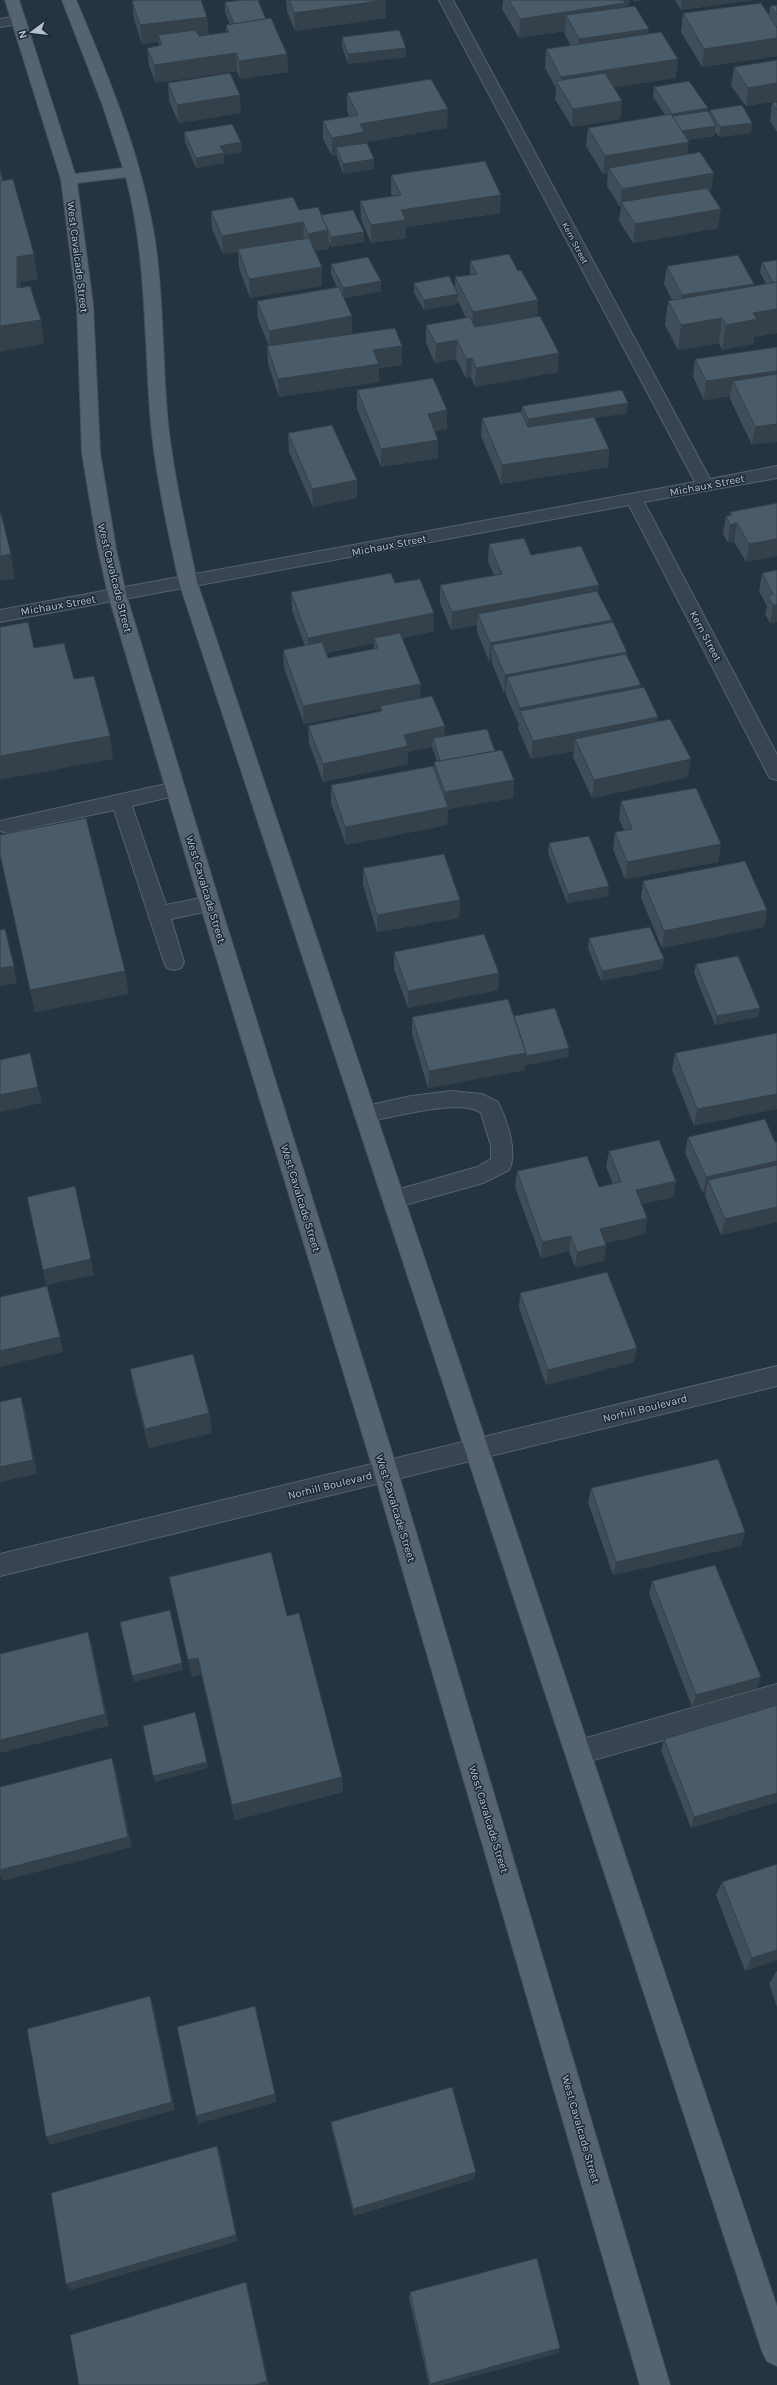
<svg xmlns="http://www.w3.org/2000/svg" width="777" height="2385" font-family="Karla,sans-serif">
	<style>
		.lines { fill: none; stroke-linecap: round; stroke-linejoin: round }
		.minor-casing { stroke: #56636e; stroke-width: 2 }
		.major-casing { stroke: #45515d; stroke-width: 2 }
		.minor { fill: #384551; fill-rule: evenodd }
		.major { fill: #566471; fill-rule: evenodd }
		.wall { fill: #404e5b; fill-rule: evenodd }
		.shaded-wall { fill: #34404a }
		.building { fill: #4a5b6a; stroke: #34404a }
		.labels { text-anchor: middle; stroke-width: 3; stroke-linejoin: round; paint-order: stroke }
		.far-street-label { font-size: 9px; fill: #b5c0cb; stroke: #1d2a36 }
		.street-label { font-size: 11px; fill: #b5c0cb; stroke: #1d2a36 }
	</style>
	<rect width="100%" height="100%" fill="#243441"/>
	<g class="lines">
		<g class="minor-casing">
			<g id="minor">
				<path d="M439 0H453L710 479 777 466V478L644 502 777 755V780L770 778 767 773 629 505 0 622V610L695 482Z"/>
				<path d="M19 16 24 17 26 20 24 23 0 27V19Z"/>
				<path d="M175 782 182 784 185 789 182 794 132 806 166 905 210 896 217 899 220 904 217 909 171 919 184 962 181 968 174 970 167 968 164 962 114 810 7 833 0 831V821Z"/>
				<path d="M451 1091 482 1094 498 1102C507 1120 518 1152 509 1170L483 1183 394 1208 386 1205 383 1199 386 1193 477 1167 491 1159V1146L481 1113C463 1100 412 1113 390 1117 379 1119 368 1124 357 1120L354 1114 357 1108 411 1096Z"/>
				<path d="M777 1366V1386L0 1576V1554Z"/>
				<path d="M777 1684V1708L579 1764 570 1761 566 1752 570 1743 579 1740Z"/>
			</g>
		</g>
		<g class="major-casing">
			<path id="major" d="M5 0H19L75 174 123 168 103 106 62 0H76C109 78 142 157 155 241 164 301 162 363 168 424 174 477 186 530 197 582L777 2307V2366L767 2361 762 2351 179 582C168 530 156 477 151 424 144 341 147 258 126 177L77 183 93 305 100 453 116 549 126 594 220 904 398 1472 670 2385H640L374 1472 200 904 108 594 98 549 82 453 77 305 61 179Z"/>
		</g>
		<use href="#minor" class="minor"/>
		<use href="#major" class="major"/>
	</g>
	<g class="wall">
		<path d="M132 0H201L207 17 208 35 226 32V25H230L225 12V2L266 19 287 54 288 72 240 79 237 71 156 83 149 66 147 48 159 46V42L142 44 134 19Z"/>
		<path d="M286 0H385L386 18 295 31 287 11Z"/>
		<path d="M503 0H630L629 5 625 6V7L648 34 676 78 613 87 622 101 620 119 572 127 555 99 556 88 545 68 546 49 571 46 564 33 565 31 519 38 502 9Z"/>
		<path d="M675 0H753L681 10Z"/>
		<path d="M777 5V27L770 17 777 28V56L702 67 681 32 683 13 769 15 770 6Z"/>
		<path d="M342 37 406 48V57L348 64 342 47Z"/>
		<path d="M777 60V101L746 106 731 86 734 67Z"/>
		<path d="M168 83 241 113 179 123 169 101Z"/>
		<path d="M654 87 708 108 707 111 709 114 710 110 752 123 751 133 719 137 715 131 714 136 687 140V154L711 191H709L718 228 633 243 619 221 621 207H620L607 186 608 173 603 174 586 146 588 128 665 115 653 97Z"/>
		<path d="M347 93 447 128 365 142V143L374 159V169L343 174 337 157V156H332L323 139V121L350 117 347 111Z"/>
		<path d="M777 102V132L770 121 772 103Z"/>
		<path d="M184 132 241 142 242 152 224 155V163L196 168 185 142Z"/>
		<path d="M391 175 500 213 406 227V238L371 243 361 219 360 201 393 196 391 194Z"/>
		<path d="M299 210 321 215 364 242 331 247 329 241V249L315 251 322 267V286L250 298 239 268 238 252 223 254 212 229 211 211Z"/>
		<path d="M777 260V333L754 337 753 344 722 350 719 343 678 350 665 325 668 301 672 300 664 284 667 266 754 284V286L766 284 760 272 762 262Z"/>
		<path d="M470 261 518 271 538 300 537 317 558 372 475 387 471 377 466 378 456 359 435 363 426 343V325L466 318 458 301 457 304 424 310 414 293V283L455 289V277L470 275Z"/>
		<path d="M331 264 381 281V291L344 298 352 334 402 365 379 368V382L279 397 268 364 267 346H269L258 319 257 301 337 287 331 274Z"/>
		<path d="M777 347 752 445 730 399V396L704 400 693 377 695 359Z"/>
		<path d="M357 390 447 429 435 431 438 458 381 467 357 409Z"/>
		<path d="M522 406 627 413 595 418 609 449 608 467 501 484 481 436 482 418 521 412Z"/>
		<path d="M288 433 357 498 313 507 289 452Z"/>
		<path d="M777 503 746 562 734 542 728 543 723 534 726 516 729 515 730 512Z"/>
		<path d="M489 544 531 555 598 593 612 620 611 623 627 652 626 654 640 687 658 722 688 777 592 798 573 757 574 751 531 759 518 728 519 725 506 695V693H504L492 663V661H489L477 632V625L451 630 440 603V585L494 575 488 562Z"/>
		<path d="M777 570V622L770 623 765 614 767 606 759 591 762 573Z"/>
		<path d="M395 583 434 631 402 638 420 698 445 736 495 751 514 780 513 798 448 809 447 825 346 845 331 803V785L434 770V762L437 761 432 747 408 752V764L323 782 309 743 308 726 380 711V709L304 724 284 668 283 650 305 646 292 610 291 592ZM374 643V649L328 658 326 653Z"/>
		<path d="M621 801 721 844 718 862 625 879 613 849 615 832 624 830 619 819Z"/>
		<path d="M549 843 608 896 567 903 548 853Z"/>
		<path d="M0 856 125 971 128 994 35 1012Z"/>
		<path d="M363 868 460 900 459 918 377 932 363 885Z"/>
		<path d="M643 881 767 910 764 927 662 948 641 898Z"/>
		<path d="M589 938 664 959 662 969 601 981 588 948Z"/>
		<path d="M394 952 499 973 498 990 408 1008 394 969Z"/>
		<path d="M696 964 760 1008 758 1017 715 1025 694 973Z"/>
		<path d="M514 1016 569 1048 568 1057 525 1065V1070L428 1088 412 1034V1017Z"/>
		<path d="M777 1033 694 1126 672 1070 675 1053Z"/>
		<path d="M688 1137 777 1142V1222L721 1235 705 1196 706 1192 703 1193 685 1153Z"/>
		<path d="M609 1151 676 1181 673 1197 642 1204 647 1218 645 1234 606 1243 604 1261 575 1267 569 1251 541 1258 515 1187 517 1171 599 1187 613 1184 606 1167Z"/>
		<path d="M520 1293 634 1362 546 1385 519 1308Z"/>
		<path d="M130 1369 209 1413 212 1433 149 1448 134 1389Z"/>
		<path d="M591 1488 745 1532 741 1546 613 1575 588 1502Z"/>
		<path d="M169 1577 287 1616 342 1777 343 1792 235 1820 201 1674 192 1677 173 1594Z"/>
		<path d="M652 1581 761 1677 756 1689 692 1707 649 1594Z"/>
		<path d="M777 1705V1802L691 1828 661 1750 664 1739Z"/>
		<path d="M722 1882 777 1960 745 1971 716 1895Z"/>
		<path d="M777 1971V2007L769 1984 776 1972Z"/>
		<path d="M331 2122 474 2179 354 2216 332 2130Z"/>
		<path d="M410 2292 558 2353 442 2385H429L409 2298Z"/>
	</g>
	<g class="shaded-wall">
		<path d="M386 0V18L295 31 294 13Z"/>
		<path d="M615 0H630L629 5 625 6 624 22 566 15 565 31 519 38 520 19Z"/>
		<path d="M633 0H643L633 2Z"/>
		<path d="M682 0H753L681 10Z"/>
		<path d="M207 17 209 35 161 41 158 35 159 42 142 44 140 25Z"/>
		<path d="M649 29 647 47 577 57 579 39Z"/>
		<path d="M777 38V56L702 67 704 49Z"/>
		<path d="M406 48V57L348 64V54Z"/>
		<path d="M236 53 237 71 156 83 154 65Z"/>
		<path d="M287 54 288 72 240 79 239 61Z"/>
		<path d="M678 59 676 78 564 95 561 88V77Z"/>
		<path d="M777 83V101L746 106 748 88Z"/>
		<path d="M240 95 241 113 179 123 177 105Z"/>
		<path d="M622 101 620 119 572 127 573 109Z"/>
		<path d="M708 108 707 118 672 117V114Z"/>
		<path d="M448 109 447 128 365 142V151L336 147 337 156H332V138L360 124Z"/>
		<path d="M752 123 751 133 719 137 720 127Z"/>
		<path d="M716 126 714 136 678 141 679 131Z"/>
		<path d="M241 142 242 152 224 155V163L196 168V158L220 146Z"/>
		<path d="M689 142 687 160 609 168 608 173 603 174 605 156Z"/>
		<path d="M374 159V169L343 174V164Z"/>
		<path d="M714 173 711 191 624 207 621 202V207H620L622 189Z"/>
		<path d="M501 195 500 213 406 227V238L371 243V225L401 210Z"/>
		<path d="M721 209 718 228 633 243 635 224Z"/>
		<path d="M303 222 304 241 238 249V252L223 254 222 236Z"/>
		<path d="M328 230 329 249 309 252 308 234Z"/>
		<path d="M364 232V242L331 247V237Z"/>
		<path d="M34 254 38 279 21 282 20 313 17 288V257Z"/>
		<path d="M322 267V286L250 298 249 279Z"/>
		<path d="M381 281V291L343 298V288Z"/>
		<path d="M754 284 751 302 679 313 682 295Z"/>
		<path d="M458 294 457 304 424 310V300Z"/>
		<path d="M538 300 537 319 472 330 473 312Z"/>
		<path d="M777 309V333L754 337 753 344 722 350 726 325 753 313Z"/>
		<path d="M352 316V335L270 349 269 331Z"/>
		<path d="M722 318 719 343 678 350 681 325Z"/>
		<path d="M41 320 44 344 0 352V326Z"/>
		<path d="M457 340 456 359 435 363 436 344Z"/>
		<path d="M402 346V365L379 368V382L279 397 278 379 373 350Z"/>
		<path d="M559 353 558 372 475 387 476 368Z"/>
		<path d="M472 358 471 377 466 378V359Z"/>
		<path d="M777 371V389L733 381 730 396 704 400 706 381Z"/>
		<path d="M628 403 627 413 527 429 528 419Z"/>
		<path d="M447 410V429L427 432 428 414Z"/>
		<path d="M777 424V442L752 445 755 427Z"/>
		<path d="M438 440V458L381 467V449Z"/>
		<path d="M609 449 608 467 501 484 502 465Z"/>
		<path d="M357 480V498L313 507 312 489Z"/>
		<path d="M737 523 734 542 728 543 730 525Z"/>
		<path d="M777 539V556L746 562 749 544Z"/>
		<path d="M11 554 15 579 0 581V556Z"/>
		<path d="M599 585 597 603 478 614 477 625 451 630 452 612Z"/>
		<path d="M773 605H777V622L770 623Z"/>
		<path d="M434 613V631L376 643 374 638V643L309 656 308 638Z"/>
		<path d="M612 620 610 638 492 645V661H489L490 643Z"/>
		<path d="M627 652 625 670 507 677 506 693H504L505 675Z"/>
		<path d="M421 684 420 701 380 706V709L304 724 303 706Z"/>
		<path d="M641 685 638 703 520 711V708Z"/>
		<path d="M658 717 656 735 575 739 574 751 531 759 533 741Z"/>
		<path d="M445 726 444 744 433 738 432 747 408 752V764L323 782V764L404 735Z"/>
		<path d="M110 736 113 759 0 780V756Z"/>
		<path d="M691 759 688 777 592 798 594 780Z"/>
		<path d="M514 780 513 798 448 809 447 825 346 845 345 827 444 808 445 792Z"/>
		<path d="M721 844 718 862 625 879 627 862Z"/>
		<path d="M609 886 608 896 567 903 568 894Z"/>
		<path d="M460 900 459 918 377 932V915Z"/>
		<path d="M767 910 764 927 662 948 664 931Z"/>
		<path d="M664 959 662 969 601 981 602 971Z"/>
		<path d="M14 966 17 983 0 986V968Z"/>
		<path d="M125 971 128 994 35 1012 30 990Z"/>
		<path d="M499 973 498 990 408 1008V991Z"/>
		<path d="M760 1008 758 1017 715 1025 717 1016Z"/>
		<path d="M569 1048 568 1057 525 1065 526 1056Z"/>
		<path d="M526 1053 525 1070 428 1088 429 1071Z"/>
		<path d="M38 1087 42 1103 0 1112V1095Z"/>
		<path d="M777 1094V1109L694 1126 697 1109Z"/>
		<path d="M777 1161V1176L708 1180 706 1192 703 1193 706 1177Z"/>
		<path d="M676 1181 673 1197 634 1206 636 1190Z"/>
		<path d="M777 1207V1222L721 1235 725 1219Z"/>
		<path d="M647 1218 645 1234 598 1245 600 1229Z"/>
		<path d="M571 1236 569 1251 541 1258 542 1242Z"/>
		<path d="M606 1245 604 1261 575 1267 577 1252Z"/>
		<path d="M91 1259 94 1275 46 1285 43 1270Z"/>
		<path d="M60 1337 63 1352 0 1367V1351Z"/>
		<path d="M637 1348 634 1362 546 1385 548 1370Z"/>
		<path d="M21 1397 25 1411 37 1474 0 1482V1467Z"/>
		<path d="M209 1413 212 1433 149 1448 145 1429Z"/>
		<path d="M745 1532 741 1546 613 1575 616 1562Z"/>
		<path d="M88 1632 92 1645 109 1726 0 1753V1740Z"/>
		<path d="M198 1658 201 1674 192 1677 188 1660Z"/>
		<path d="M182 1663 183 1670 134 1682 132 1676Z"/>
		<path d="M761 1677 756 1689 692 1707 696 1695Z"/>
		<path d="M112 1758 116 1770 132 1847 3 1881 0 1876V1870Z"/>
		<path d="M207 1762 208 1768 155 1782 153 1776Z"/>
		<path d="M342 1777 343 1792 235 1820 232 1805Z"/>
		<path d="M777 1793V1802L691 1828 694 1817Z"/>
		<path d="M777 1950V1960L745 1971 752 1958Z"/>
		<path d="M150 1996 153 2005 175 2110 50 2145 46 2137Z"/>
		<path d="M275 2094 277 2102 198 2124 196 2116Z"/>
		<path d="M217 2146 220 2153 238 2241 71 2290 66 2284Z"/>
		<path d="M476 2172 474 2179 354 2216 353 2209Z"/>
		<path d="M246 2282 248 2288 269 2385H255Z"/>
		<path d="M560 2348 558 2353 442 2385H430V2384Z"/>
	</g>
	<g class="building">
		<path d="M136 0H201L207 17 140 25 132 1Z"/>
		<path d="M243 0H258L266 19 234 24 225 2Z"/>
		<path d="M289 0H386L294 13Z"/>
		<path d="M509 0H623L625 3 520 19Z"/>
		<path d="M761 3 777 28V38L704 49 683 13Z"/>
		<path d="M777 5V15L770 6Z"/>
		<path d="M635 6 649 29 579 39 566 15Z"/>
		<path d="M271 18 287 54 239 61 236 53 154 65 147 48 162 45 158 35 195 30 199 36 229 32 226 25Z"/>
		<path d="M399 30 406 48 348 54 342 37Z"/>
		<path d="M661 32 678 59 561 77 546 49Z"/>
		<path d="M777 60V83L748 88 734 67Z"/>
		<path d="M230 73 240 95 177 105 168 83Z"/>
		<path d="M605 73 622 101 573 109 556 81Z"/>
		<path d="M431 79 448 109 360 124 364 132 332 138 323 121 358 115 347 93Z"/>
		<path d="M689 81 708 108 672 114 654 87Z"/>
		<path d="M777 102V110L772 103Z"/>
		<path d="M742 105 752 123 720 127 710 110Z"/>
		<path d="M708 111 716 126 681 131 672 116Z"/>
		<path d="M671 114 689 142 605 156 588 128Z"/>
		<path d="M232 124 241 142 220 146 224 153 196 158 184 132Z"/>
		<path d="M367 143 374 159 343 164 336 147Z"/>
		<path d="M700 152 714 173 622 189 609 168Z"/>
		<path d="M485 161 501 195 401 210 406 220 371 225 360 201 401 195 391 175Z"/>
		<path d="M0 169 3 181H0Z"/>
		<path d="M13 179 34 254 17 257V288L30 286 41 320 0 326V181Z"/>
		<path d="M707 188 721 209 635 224 621 202Z"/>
		<path d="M293 197 299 210 318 207 328 230 308 234 303 222 222 236 211 211Z"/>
		<path d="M353 210 364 232 331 237 321 215Z"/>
		<path d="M309 238 322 267 249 279 238 249Z"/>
		<path d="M509 254 518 271 521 270 538 300 473 312 455 277 477 274 470 261Z"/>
		<path d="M738 255 754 284 682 295 667 266Z"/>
		<path d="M368 257 381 281 343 288 331 264Z"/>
		<path d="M777 260V282L773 283 762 262Z"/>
		<path d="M449 276 458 294 424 300 414 283Z"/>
		<path d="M777 282V309L753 313 757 319 726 325 722 318 681 325 668 301Z"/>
		<path d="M339 287 352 316 269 331 257 301Z"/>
		<path d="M540 316 559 353 476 368 472 358 466 359 457 340 436 344 426 325 470 317 475 327Z"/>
		<path d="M395 328 402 346 373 350 379 364 278 379 267 346Z"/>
		<path d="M777 347V371L706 381 695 359Z"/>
		<path d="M777 374V424L755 427 733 381Z"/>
		<path d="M433 378 447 410 428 414 438 440 381 449 357 390Z"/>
		<path d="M622 390 628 403 528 419 522 406Z"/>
		<path d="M521 412 528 427 594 417 609 449 502 465 482 418Z"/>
		<path d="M332 425 357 480 312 489 288 433Z"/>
		<path d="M777 503V539L749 544 737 523 730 525 726 516 732 515 730 512Z"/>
		<path d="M0 510 11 554 0 556Z"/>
		<path d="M524 538 531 555 581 546 599 585 452 612 440 585 502 574 489 544Z"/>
		<path d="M777 570V605H773L768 596 773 594 762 573Z"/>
		<path d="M391 573 395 583 420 579 434 613 308 638 291 592Z"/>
		<path d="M597 591 612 620 490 643 478 614Z"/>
		<path d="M28 622 34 648 64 643 74 679 94 676 110 736 0 756V627Z"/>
		<path d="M613 622 627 652 505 675 492 645Z"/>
		<path d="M400 633 421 684 303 706 283 650 322 642 328 658 378 648 374 638Z"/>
		<path d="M626 654 641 685 520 708 507 677Z"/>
		<path d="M644 687 658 717 533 741 520 711Z"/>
		<path d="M432 696 445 726 404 735 408 746 323 764 308 726 382 711 380 706Z"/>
		<path d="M670 719 691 759 594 780 575 739Z"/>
		<path d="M487 729 495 751 440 761 433 738Z"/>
		<path d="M502 750 514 780 445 792 434 762Z"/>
		<path d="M433 766 448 807 345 827 331 785Z"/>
		<path d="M696 788 721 844 627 862 615 832 632 829 621 801Z"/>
		<path d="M86 818 125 971 30 990 0 854V835Z"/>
		<path d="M589 836 609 886 568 894 549 843Z"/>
		<path d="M444 854 460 900 377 915 363 868Z"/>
		<path d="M745 861 767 910 664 931 643 881Z"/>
		<path d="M650 927 664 959 602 971 589 938Z"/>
		<path d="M5 929 14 966 0 968V930Z"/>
		<path d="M484 934 499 973 408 991 394 952Z"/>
		<path d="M738 956 760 1008 717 1016 696 964Z"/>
		<path d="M508 999 526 1053 429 1071 412 1017Z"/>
		<path d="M555 1008 569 1048 526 1056V1053L514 1016Z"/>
		<path d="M777 1033V1094L697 1109 675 1053Z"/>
		<path d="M30 1053 38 1087 0 1095V1060Z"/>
		<path d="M765 1119 775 1142H777V1161L706 1177 688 1137Z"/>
		<path d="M659 1140 676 1181 636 1190 647 1218 600 1229 606 1245 577 1252 571 1236 542 1242 517 1171 587 1156 599 1187 621 1182 609 1151Z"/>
		<path d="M777 1165V1207L725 1219 708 1180Z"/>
		<path d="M75 1186 91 1259 43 1270 27 1197Z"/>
		<path d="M607 1272 637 1348 548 1370 520 1293Z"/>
		<path d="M47 1286 60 1337 0 1351V1297Z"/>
		<path d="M193 1354 209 1413 145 1429 130 1369Z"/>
		<path d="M21 1397 33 1460 0 1467V1402Z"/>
		<path d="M718 1459 745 1532 616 1562 591 1488Z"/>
		<path d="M271 1552 287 1616 299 1613 342 1777 232 1805 198 1658 188 1660 169 1577Z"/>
		<path d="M715 1565 761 1677 696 1695 652 1581Z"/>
		<path d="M170 1610 182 1663 132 1676 120 1622Z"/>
		<path d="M88 1632 105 1714 0 1740V1654Z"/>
		<path d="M777 1705V1793L694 1817 664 1739Z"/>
		<path d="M195 1712 207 1762 153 1776 143 1726Z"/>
		<path d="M112 1758 128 1837 0 1870V1787Z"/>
		<path d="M777 1864V1950L752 1958 722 1882Z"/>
		<path d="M150 1996 172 2102 46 2137 27 2029Z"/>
		<path d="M255 2006 275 2094 196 2116 177 2027Z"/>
		<path d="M452 2087 476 2172 353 2209 331 2122Z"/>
		<path d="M217 2146 236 2235 66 2284 51 2193Z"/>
		<path d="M537 2258 560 2348 430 2384 410 2292Z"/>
		<path d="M246 2282 267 2381 255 2385H79L70 2335Z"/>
	</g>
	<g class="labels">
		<g class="far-street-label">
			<text transform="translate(575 243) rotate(62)" y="3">Kern Street</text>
		</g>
		<g class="street-label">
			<text transform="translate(78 257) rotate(83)" y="4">West Cavalcade Street</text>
			<text transform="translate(707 485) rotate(-11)" y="4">Michaux Street</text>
			<text transform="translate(389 545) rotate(-11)" y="4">Michaux Street</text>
			<text transform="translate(115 578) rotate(76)" y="4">West Cavalcade Street</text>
			<text transform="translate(58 605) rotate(-10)" y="4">Michaux Street</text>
			<text transform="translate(706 636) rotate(62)" y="4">Kern Street</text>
			<text transform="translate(206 889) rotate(73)" y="4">West Cavalcade Street</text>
			<text transform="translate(301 1198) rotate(73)" y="4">West Cavalcade Street</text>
			<text transform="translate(645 1408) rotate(-14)" y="4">Norhill Boulevard</text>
			<text transform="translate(330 1485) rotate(-14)" y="4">Norhill Boulevard</text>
			<text transform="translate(396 1508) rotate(73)" y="4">West Cavalcade Street</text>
			<text transform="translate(489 1819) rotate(73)" y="4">West Cavalcade Street</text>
			<text transform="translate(581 2129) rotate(74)" y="4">West Cavalcade Street</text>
		</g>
	</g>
	<g transform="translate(32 32) rotate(255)" stroke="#1d2a36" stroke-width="3" paint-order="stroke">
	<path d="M0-3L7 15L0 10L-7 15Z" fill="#b5c0cb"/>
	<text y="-6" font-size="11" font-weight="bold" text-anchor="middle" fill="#b5c0cb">N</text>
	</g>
</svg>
